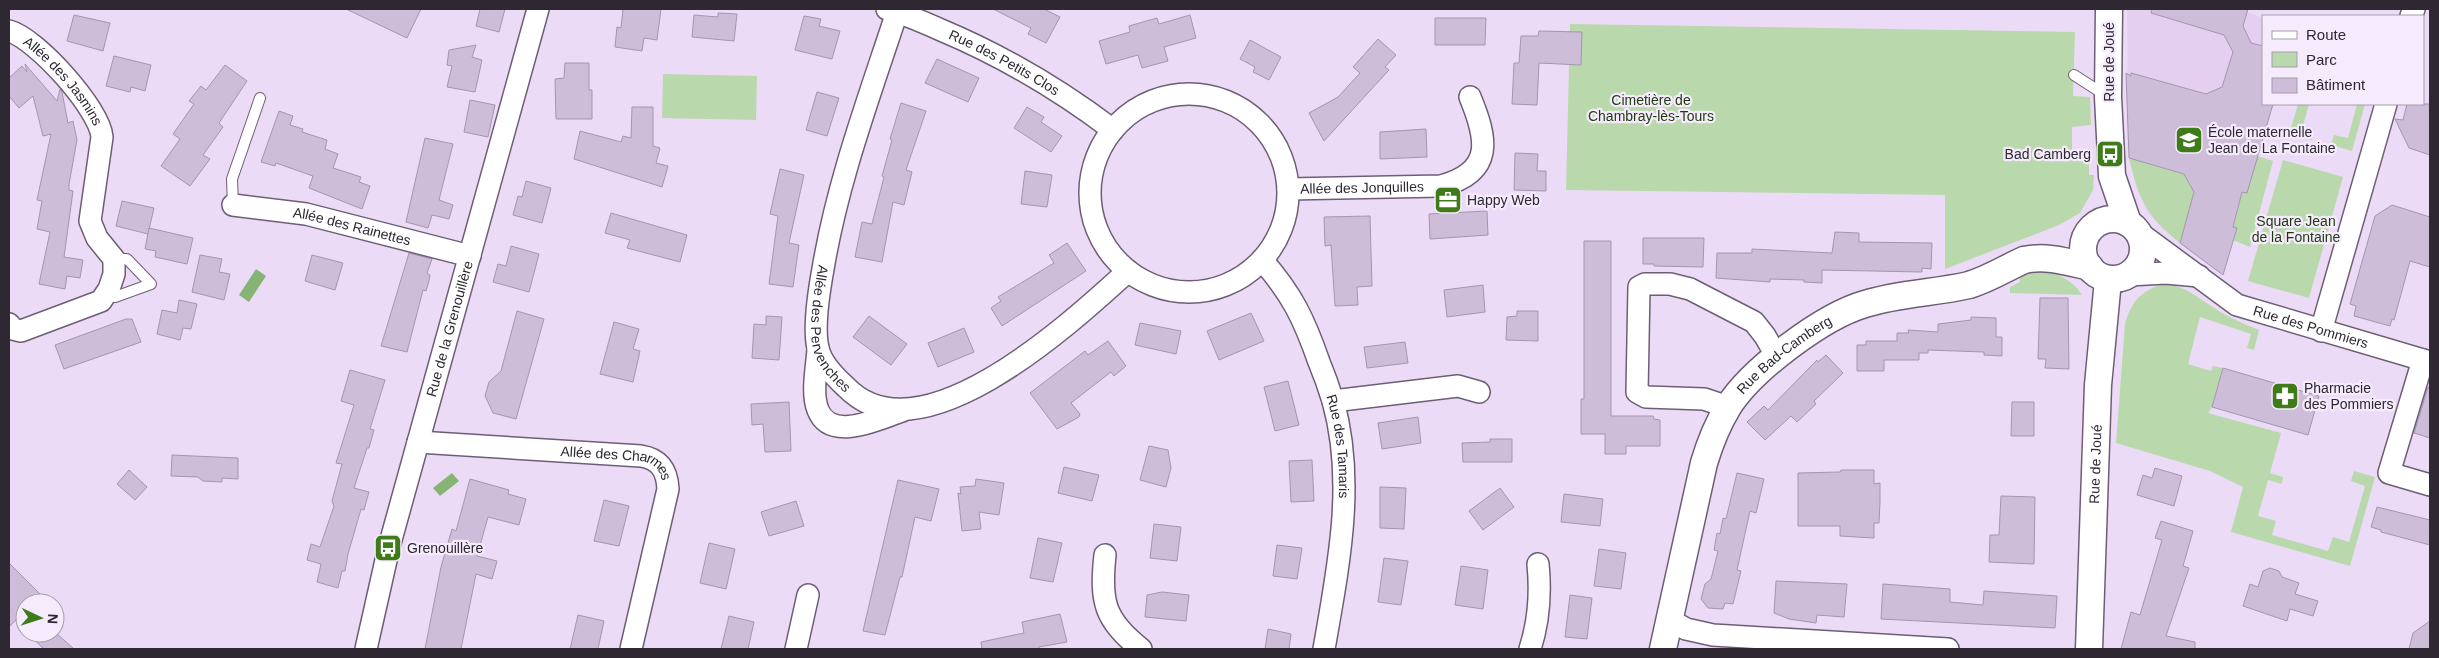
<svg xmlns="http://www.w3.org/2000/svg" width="2439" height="658" font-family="Helvetica,sans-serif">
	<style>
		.built { fill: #e5cff1 }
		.green { fill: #b9d9ac }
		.water { fill: #86b473 }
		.building { fill: #cebdd8; stroke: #a595af }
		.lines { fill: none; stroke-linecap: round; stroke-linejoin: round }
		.service-casing { stroke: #6d5e75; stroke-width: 12 }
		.minor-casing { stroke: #6d5e75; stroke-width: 24 }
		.tertiary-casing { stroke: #6d5e75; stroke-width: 29 }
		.service { stroke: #fff; stroke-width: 10 }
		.minor { stroke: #fff; stroke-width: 21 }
		.tertiary { stroke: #fff; stroke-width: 26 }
		.labels { text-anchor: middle; stroke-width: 4.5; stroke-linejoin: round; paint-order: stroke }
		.street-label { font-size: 14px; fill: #2e2832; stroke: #f6ebfc }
		.park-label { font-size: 14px; fill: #1c3a0c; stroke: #f6ebfc }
		.poi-label { font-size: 14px; fill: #2e2832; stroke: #f6ebfc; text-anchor: start }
	</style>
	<rect width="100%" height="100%" fill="#ecdbf7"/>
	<path class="built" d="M2127 9H2240L2263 18V104H2273L2223 275 2163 229 2148 213 2136 187 2128 145Z"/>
	<g class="green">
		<path d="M1570 24 2075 32 2073 96 2090 97 2091 125 2072 127V160H2089V175H2094L2093 190 2080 213 2059 225 1945 269V195L1566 190Z"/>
		<path d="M663 74 757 76 756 120 662 118Z"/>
		<path d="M2298 104H2309L2303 126 2314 129 2312 140 2289 135Z"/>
		<path d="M2357 104H2365L2352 151 2331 145 2334 135 2348 138Z"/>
		<path d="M2257 156 2273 161 2250 247 2233 240 2237 228 2233 227 2242 192 2247 193Z"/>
		<path d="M2129 158 2184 174 2194 192 2180 243C2146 216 2139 199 2129 158Z"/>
		<path d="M2283 160 2343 177 2309 298 2248 281Z"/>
		<path d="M2044 269C2059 275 2073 280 2082 295L2010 293V287L2020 282 2019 273Z"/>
		<path d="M2164 284C2185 285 2199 299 2216 309 2230 318 2244 324 2259 330L2254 350 2247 348 2251 334 2200 317 2188 364 2211 371 2213 366 2223 368 2212 407 2208 413 2281 433 2270 473 2283 477 2282 484 2268 480 2258 516 2276 521 2272 535 2328 551 2333 537 2349 542 2365 486 2351 481 2354 471 2375 477 2350 566 2231 532 2243 487 2210 471 2116 443 2125 324C2131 302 2141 290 2164 284Z"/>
	</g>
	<g class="water">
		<path d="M256 269 266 276 249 302 239 295Z"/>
		<path d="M452 473 459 481 440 496 433 488Z"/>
	</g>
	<g class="building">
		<path d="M346 9H421L407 38Z"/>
		<path d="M480 9H505L499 32 476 26Z"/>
		<path d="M623 9H661L657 40 644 38 642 51 615 47 617 27 621 28Z"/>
		<path d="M993 9H1044L1060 17 1046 43 1028 34 1031 28Z"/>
		<path d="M2152 9H2248L2243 26 2251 43 2263 46V104H2273L2247 193 2242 192 2233 227 2237 228 2223 275 2180 243 2194 192 2184 174 2129 158 2126 73 2131 76V73L2206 94 2222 87 2233 52 2224 35 2151 13Z"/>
		<path d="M718 13 737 14 734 41 692 37 694 15 718 17Z"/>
		<path d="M74 15 110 23 103 51 67 41Z"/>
		<path d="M1190 15 1196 38 1164 47 1168 61 1142 68 1138 55 1106 64 1099 41 1130 32 1129 26 1157 18 1159 24Z"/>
		<path d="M804 16 821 19 819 26 840 31 832 59 795 50Z"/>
		<path d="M1435 18H1486L1485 45H1435Z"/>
		<path d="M1539 31 1582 32 1581 65 1539 63 1537 105 1512 104 1514 63H1519L1521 36H1538Z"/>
		<path d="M1378 39 1396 55 1385 67 1389 70 1324 141 1309 113 1338 97 1360 73 1353 67Z"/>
		<path d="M1250 40 1281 57 1269 80 1253 72 1255 67 1240 59Z"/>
		<path d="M476 45 472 57 482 60 475 92 447 87 452 66 447 65 449 50Z"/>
		<path d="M114 56 151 65 145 91 131 87 130 92 106 86Z"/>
		<path d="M937 59 979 78 968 102 925 83Z"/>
		<path d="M565 63H589V90H592V119H556L555 79 564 78Z"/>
		<path d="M25 64 57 101 60 89 62 92 68 123 73 121 77 140 69 184V190L73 191 64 257 83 260 80 278 67 276 65 289 39 284 50 232 37 229 42 201 37 200 51 134 43 136 33 96 19 108 9 96V78L22 66 27 72Z"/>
		<path d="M225 65 247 81 219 123 223 127 203 155 210 159 190 186 161 166 180 139 173 134 194 104 189 101 201 86 206 90Z"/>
		<path d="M817 92 839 98 827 136 806 130Z"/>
		<path d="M470 100 495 105 488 137 464 132Z"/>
		<path d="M901 103 926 111 906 170 912 172 904 205 893 202 882 262 855 257 862 222 872 224 884 177 882 176 892 140 890 139Z"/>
		<path d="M2407 104H2430V155L2409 148 2395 119 2403 120Z"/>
		<path d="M632 107H653V146L660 148 656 163 668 166 662 187 574 159 580 131 621 142 623 136 631 138Z"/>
		<path d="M1027 107 1044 117 1041 122 1062 136 1051 152 1014 128Z"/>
		<path d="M279 111 293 116 290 125 303 129 302 132 327 140 325 149 338 154 333 168 361 177 359 182 370 186 362 209 309 188 313 176 276 163 275 166 261 162Z"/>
		<path d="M1426 129 1427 157 1380 159V132Z"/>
		<path d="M425 138 453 144 439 200 453 205 449 219 432 215 428 228 406 222Z"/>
		<path d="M1515 153 1538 154 1537 171H1546V191L1514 190Z"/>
		<path d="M780 169 804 175 789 243 799 245 793 287 769 284 778 216 770 214Z"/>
		<path d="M1025 171 1052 175 1047 207 1021 204Z"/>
		<path d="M526 181 551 188 542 223 513 215 518 196 522 197Z"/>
		<path d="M122 201 154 208 148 234 116 226Z"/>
		<path d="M2392 205 2430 217V267L2410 261 2394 320 2392 319 2390 326 2354 316 2356 306 2350 304 2375 216Z"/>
		<path d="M1487 211 1488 235 1430 239 1429 214Z"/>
		<path d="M611 213 687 235 680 262 627 248 630 240 605 233Z"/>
		<path d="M1370 216 1372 286 1357 287 1358 305 1335 306 1331 245 1325 246 1324 217Z"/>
		<path d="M149 228 193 238 187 264 155 257 156 251 145 249Z"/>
		<path d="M1835 232 1859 233V242L1932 243 1931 269 1922 268V272L1822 270V283L1804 282V280L1770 279V282L1716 278 1717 253H1752V249L1832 253Z"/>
		<path d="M1643 238H1704L1703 267 1654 266V264H1643Z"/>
		<path d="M1584 241H1611V416H1653L1654 419 1660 420V446H1626V454H1605V434H1581V399H1584Z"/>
		<path d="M1067 243 1086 271 1002 326 991 308 1001 301 998 297 1054 263 1049 255Z"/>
		<path d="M511 246 539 254 529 292 493 282 498 264 506 266Z"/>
		<path d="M409 253 432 259 427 273 430 275 429 281 426 291 423 290 407 352 381 346Z"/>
		<path d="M200 255 222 259 219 272 230 274 224 300 192 292Z"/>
		<path d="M312 255 343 263 335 290 305 281Z"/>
		<path d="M1483 285 1485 312 1447 317 1444 290Z"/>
		<path d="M2040 298H2068L2069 369 2045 368 2046 359H2038Z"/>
		<path d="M179 300 197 304 191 329 183 328 180 340 157 334 162 310 177 313Z"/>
		<path d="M517 311 544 319 516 419 493 413 485 396 489 382 501 371Z"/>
		<path d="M1517 311H1538V341L1506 340 1507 317 1517 316Z"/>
		<path d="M1251 313 1264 341 1219 360 1207 331Z"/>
		<path d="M766 316 782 317 779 360 752 358 754 324 766 325Z"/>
		<path d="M869 316 907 344 891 365 853 337Z"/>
		<path d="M1971 317 1996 318V337H2002V356L1984 355V352L1928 350V353H1919V360H1884V371H1857V345H1866V341H1897V333H1909L1908 330 1938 332V324L1971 320Z"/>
		<path d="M126 319H132L141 342 64 369 55 345Z"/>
		<path d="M614 322 639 329 633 349 640 351 633 382 600 374Z"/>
		<path d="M1140 323 1181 331 1176 354 1135 345Z"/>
		<path d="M964 328 974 352 938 367 928 343Z"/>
		<path d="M1108 341 1126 366 1114 376 1111 372 1071 403 1080 414 1079 417 1057 429 1030 393 1085 351 1088 355Z"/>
		<path d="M1405 342 1408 363 1367 368 1364 347Z"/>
		<path d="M1826 355 1843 373 1814 401 1816 404 1797 422 1791 416 1765 440 1747 422 1764 406 1768 410 1817 360 1818 362Z"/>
		<path d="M2223 368 2319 396 2308 435 2212 407Z"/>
		<path d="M350 370 385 380 370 429 374 430 369 448H367L354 488 369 492 364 510 361 509 348 554 345 571H342L338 588 317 582 321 564 307 560 311 544 320 547 334 506 332 501 342 464 336 463 354 405 341 401Z"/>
		<path d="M1288 381 1299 425 1275 431 1264 387Z"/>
		<path d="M2428 387 2430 388V438L2414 433Z"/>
		<path d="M789 402 791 451 765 452 763 424 752 425 751 404Z"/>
		<path d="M2012 402H2034V436H2011Z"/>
		<path d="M1418 417 1421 443 1382 449 1378 423Z"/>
		<path d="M1490 439H1512V462H1463L1462 443 1490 442Z"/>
		<path d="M1149 446 1168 450 1171 468 1166 487 1140 480Z"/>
		<path d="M172 455 238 458V479L222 478V482L203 481 198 477 171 476Z"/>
		<path d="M1312 460 1314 501 1291 502 1289 461Z"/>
		<path d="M1064 467 1099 475 1092 501 1058 493Z"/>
		<path d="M2155 468 2182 476 2174 506 2137 495 2143 475 2152 478Z"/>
		<path d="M129 470 147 487 135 500 117 484Z"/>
		<path d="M1841 470H1874V484L1880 483V502L1879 523H1874V538L1840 536V526H1798V473L1840 472Z"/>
		<path d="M1737 473 1764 479 1756 513 1750 511 1737 570 1741 571 1733 604 1725 603 1723 609 1708 608 1701 599 1705 584 1711 579 1718 551 1714 550 1717 533 1720 534 1723 518 1726 519Z"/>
		<path d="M470 479 509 490 508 494 526 499 519 525 488 517 477 556 497 561 492 579 476 574 461 649H425L441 567 452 529 456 531Z"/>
		<path d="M976 479 1004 483 999 515 979 512 981 529 962 531 958 493 961 494 960 487 975 486Z"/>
		<path d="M898 480 939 489 931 521 915 517 902 577H900L885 635 863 631Z"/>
		<path d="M1380 487 1406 488 1404 529 1380 528Z"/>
		<path d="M1500 488 1514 507 1483 530 1469 511Z"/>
		<path d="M1564 494 1603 499 1600 526 1561 522Z"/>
		<path d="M2001 496 2035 497 2034 564 1989 562 1990 535H1999Z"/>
		<path d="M604 500 629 506 619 546 594 541Z"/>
		<path d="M796 501 804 526 769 536 761 512Z"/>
		<path d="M2377 507 2430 520V545L2381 532V530L2371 527Z"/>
		<path d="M2161 521 2193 531 2183 566 2189 568 2166 636 2195 642V649H2121L2131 612 2140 615 2162 540 2155 538Z"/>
		<path d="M1154 524 1181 527 1177 561 1150 558Z"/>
		<path d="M1038 538 1062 543 1053 582 1030 578Z"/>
		<path d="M709 543 735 549 726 589 700 583Z"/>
		<path d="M1277 545 1302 548 1297 579 1273 576Z"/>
		<path d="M1599 549 1626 553 1621 589 1594 586Z"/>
		<path d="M1384 558 1408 561 1401 605 1378 602Z"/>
		<path d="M9 563 41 595 33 603H25V611L9 627Z"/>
		<path d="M1461 566 1488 570 1483 609 1455 605Z"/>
		<path d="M2270 568 2279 571 2282 577 2299 583 2295 594 2318 601 2313 616 2290 609 2287 621 2243 606 2250 584 2258 587 2263 571Z"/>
		<path d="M1776 581 1847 584 1844 617 1817 615 1816 623 1789 619 1774 613Z"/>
		<path d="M1883 584 1950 589V602L1983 605 1984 591 2057 596 2055 628 1881 619Z"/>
		<path d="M1162 592 1189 595 1186 621 1145 617 1147 595Z"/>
		<path d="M1570 595 1592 598 1587 639 1565 637Z"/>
		<path d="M1060 614 1067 642 1039 647V649H982L981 642 1024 633 1022 622Z"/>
		<path d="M578 615 604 621 598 649H570Z"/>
		<path d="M729 616 754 622 748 649H721Z"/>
		<path d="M2430 621V649H2409L2413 633Z"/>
		<path d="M1268 629 1291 634 1289 649H1265Z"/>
		<path d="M27 633H56L74 649H44Z"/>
	</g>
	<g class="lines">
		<g class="service-casing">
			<g id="service">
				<path d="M2074 75 2105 95"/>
				<path d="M233 205 232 179 260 98"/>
				<path d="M106 297H115L151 284 127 259H114"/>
			</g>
		</g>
		<g class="minor-casing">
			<g id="minor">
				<path id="s1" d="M887 9C905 14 923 22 941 30 1003 56 1060 90 1113 130"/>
				<path id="s2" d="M898 9C870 95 838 179 823 269 819 291 813 327 818 348 821 363 835 377 846 387 920 464 1074 320 1128 271"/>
				<path d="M2411 16 2414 9"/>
				<path id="s3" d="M9 31C36 38 100 109 102 137L90 221 97 238 114 259V274L109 289 101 301 21 331 13 329 9 324"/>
				<circle cx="1189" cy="193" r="99"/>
				<path id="s4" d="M1288 189 1441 186C1495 172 1487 138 1470 97"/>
				<path id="s5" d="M233 205 306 214 470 256"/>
				<path id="s6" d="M2138 232 2237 305 2430 362"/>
				<path id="s7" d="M1262 260C1292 294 1304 319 1319 362 1324 374 1329 388 1333 401 1356 483 1338 568 1324 649"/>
				<path d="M2128 275 2166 273 2199 276"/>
				<path d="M2321 331 2386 104"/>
				<path d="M818 349C817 367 811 393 818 410 831 443 880 418 902 411"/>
				<path d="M2423 360 2389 473 2430 485"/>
				<path d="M1333 401 1458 386 1479 392"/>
				<path d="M1728 407 1704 399 1646 397 1637 392 1639 287 1645 284H1670L1690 289 1754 322 1765 336 1777 357"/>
				<path id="s8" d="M418 442 641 456C660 459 667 470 668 489L631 649"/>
				<path d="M1105 555C1100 601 1104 620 1141 649"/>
				<path d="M1670 620 1686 629 1713 635 1948 649"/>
				<path id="s9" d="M366 649 389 547 538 9"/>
				<path d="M796 649 808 595"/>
				<path d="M1530 649C1539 621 1541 594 1538 564"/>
			</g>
		</g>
		<g class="tertiary-casing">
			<g id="tertiary">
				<path d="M2109 9 2108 97 2112 176 2128 223"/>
				<circle cx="2113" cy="249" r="30"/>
				<path id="s10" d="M1663 649 1704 463C1710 443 1717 425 1728 407 1751 370 1823 316 1865 304 1899 293 1935 293 1969 285 1989 279 2006 268 2024 260 2046 255 2068 262 2090 267"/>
				<path id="s11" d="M2089 649 2098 385 2108 280"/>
			</g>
		</g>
		<use href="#service" class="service"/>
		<use href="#minor" class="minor"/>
		<use href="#tertiary" class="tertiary"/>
	</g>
	<defs>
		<g id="school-square" transform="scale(1.4375)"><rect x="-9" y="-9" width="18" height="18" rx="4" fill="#3e7c1a" stroke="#f6ebfc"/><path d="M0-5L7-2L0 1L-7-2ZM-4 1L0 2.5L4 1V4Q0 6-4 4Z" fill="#fff"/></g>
		<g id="bus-square" transform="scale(1.4375)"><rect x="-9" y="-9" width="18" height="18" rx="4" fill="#3e7c1a" stroke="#f6ebfc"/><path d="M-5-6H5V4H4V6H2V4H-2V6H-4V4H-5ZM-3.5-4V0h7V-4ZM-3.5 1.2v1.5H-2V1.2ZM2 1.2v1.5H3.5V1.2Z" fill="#fff"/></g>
		<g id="office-square" transform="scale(1.4375)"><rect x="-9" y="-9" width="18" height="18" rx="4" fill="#3e7c1a" stroke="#f6ebfc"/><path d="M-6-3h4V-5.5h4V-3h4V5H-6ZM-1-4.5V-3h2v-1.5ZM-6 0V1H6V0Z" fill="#fff"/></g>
		<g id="pharmacy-square" transform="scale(1.4375)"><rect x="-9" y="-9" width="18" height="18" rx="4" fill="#3e7c1a" stroke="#f6ebfc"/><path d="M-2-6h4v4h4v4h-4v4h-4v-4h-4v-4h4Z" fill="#fff"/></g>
	</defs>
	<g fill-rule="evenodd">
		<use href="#school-square" x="2189" y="140"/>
		<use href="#bus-square" x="2110" y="154"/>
		<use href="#office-square" x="1448" y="200"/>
		<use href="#pharmacy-square" x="2285" y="396"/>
		<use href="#bus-square" x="388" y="548"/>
	</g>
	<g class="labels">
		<g class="street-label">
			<text transform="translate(2109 62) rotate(-90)" y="5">Rue de Joué</text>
			<text dy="5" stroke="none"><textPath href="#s1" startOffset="129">Rue des Petits Clos</textPath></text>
			<text dy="5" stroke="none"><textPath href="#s3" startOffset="75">Allée des Jasmins</textPath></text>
			<text dy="5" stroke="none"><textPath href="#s4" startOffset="74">Allée des Jonquilles</textPath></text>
			<text dy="5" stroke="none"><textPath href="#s5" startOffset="121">Allée des Rainettes</textPath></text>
			<text dy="5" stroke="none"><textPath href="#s2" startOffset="335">Allée des Pervenches</textPath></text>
			<text dy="5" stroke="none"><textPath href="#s9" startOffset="331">Rue de la Grenouillère</textPath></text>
			<text dy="5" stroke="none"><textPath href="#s6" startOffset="200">Rue des Pommiers</textPath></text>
			<text dy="5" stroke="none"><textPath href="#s10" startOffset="329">Rue Bad-Camberg</textPath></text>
			<text dy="5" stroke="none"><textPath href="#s7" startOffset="205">Rue des Tamaris</textPath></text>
			<text dy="5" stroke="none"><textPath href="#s11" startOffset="185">Rue de Joué</textPath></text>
			<text dy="5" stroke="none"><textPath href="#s8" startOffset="202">Allée des Charmes</textPath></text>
		</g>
		<g class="park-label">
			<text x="1651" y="105">Cimetière de<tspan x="1651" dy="16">Chambray-lès-Tours</tspan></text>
			<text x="2296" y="226">Square Jean<tspan x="2296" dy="16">de la Fontaine</tspan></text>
		</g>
		<g class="poi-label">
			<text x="2208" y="137">École maternelle<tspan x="2208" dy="16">Jean de La Fontaine</tspan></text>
			<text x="2091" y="159" text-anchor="end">Bad Camberg</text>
			<text x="1467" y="205">Happy Web</text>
			<text x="2304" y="393">Pharmacie<tspan x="2304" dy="16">des Pommiers</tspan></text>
			<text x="407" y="553">Grenouillère</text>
		</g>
	</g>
	<rect width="2439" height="658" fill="none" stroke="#2e2832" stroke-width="20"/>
	<rect x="2262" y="15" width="162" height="90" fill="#f6ebfc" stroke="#a69dab"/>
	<rect x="2272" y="31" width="25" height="8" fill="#ffffff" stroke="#a69dab"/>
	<text x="2306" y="40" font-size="15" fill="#2e2832">Route</text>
	<rect x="2272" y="52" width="25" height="15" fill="#b9d9ac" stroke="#a69dab"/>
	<text x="2306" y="65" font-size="15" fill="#2e2832">Parc</text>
	<rect x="2272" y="78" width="25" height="15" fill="#cebdd8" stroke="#a69dab"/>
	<text x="2306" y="90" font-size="15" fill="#2e2832">Bâtiment</text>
	<g transform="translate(40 618) rotate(94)"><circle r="24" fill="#f6ebfc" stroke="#a69dab"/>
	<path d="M0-4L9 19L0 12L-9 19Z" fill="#3e7c1a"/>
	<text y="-8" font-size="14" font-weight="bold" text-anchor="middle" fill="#2e2832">N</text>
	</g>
</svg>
